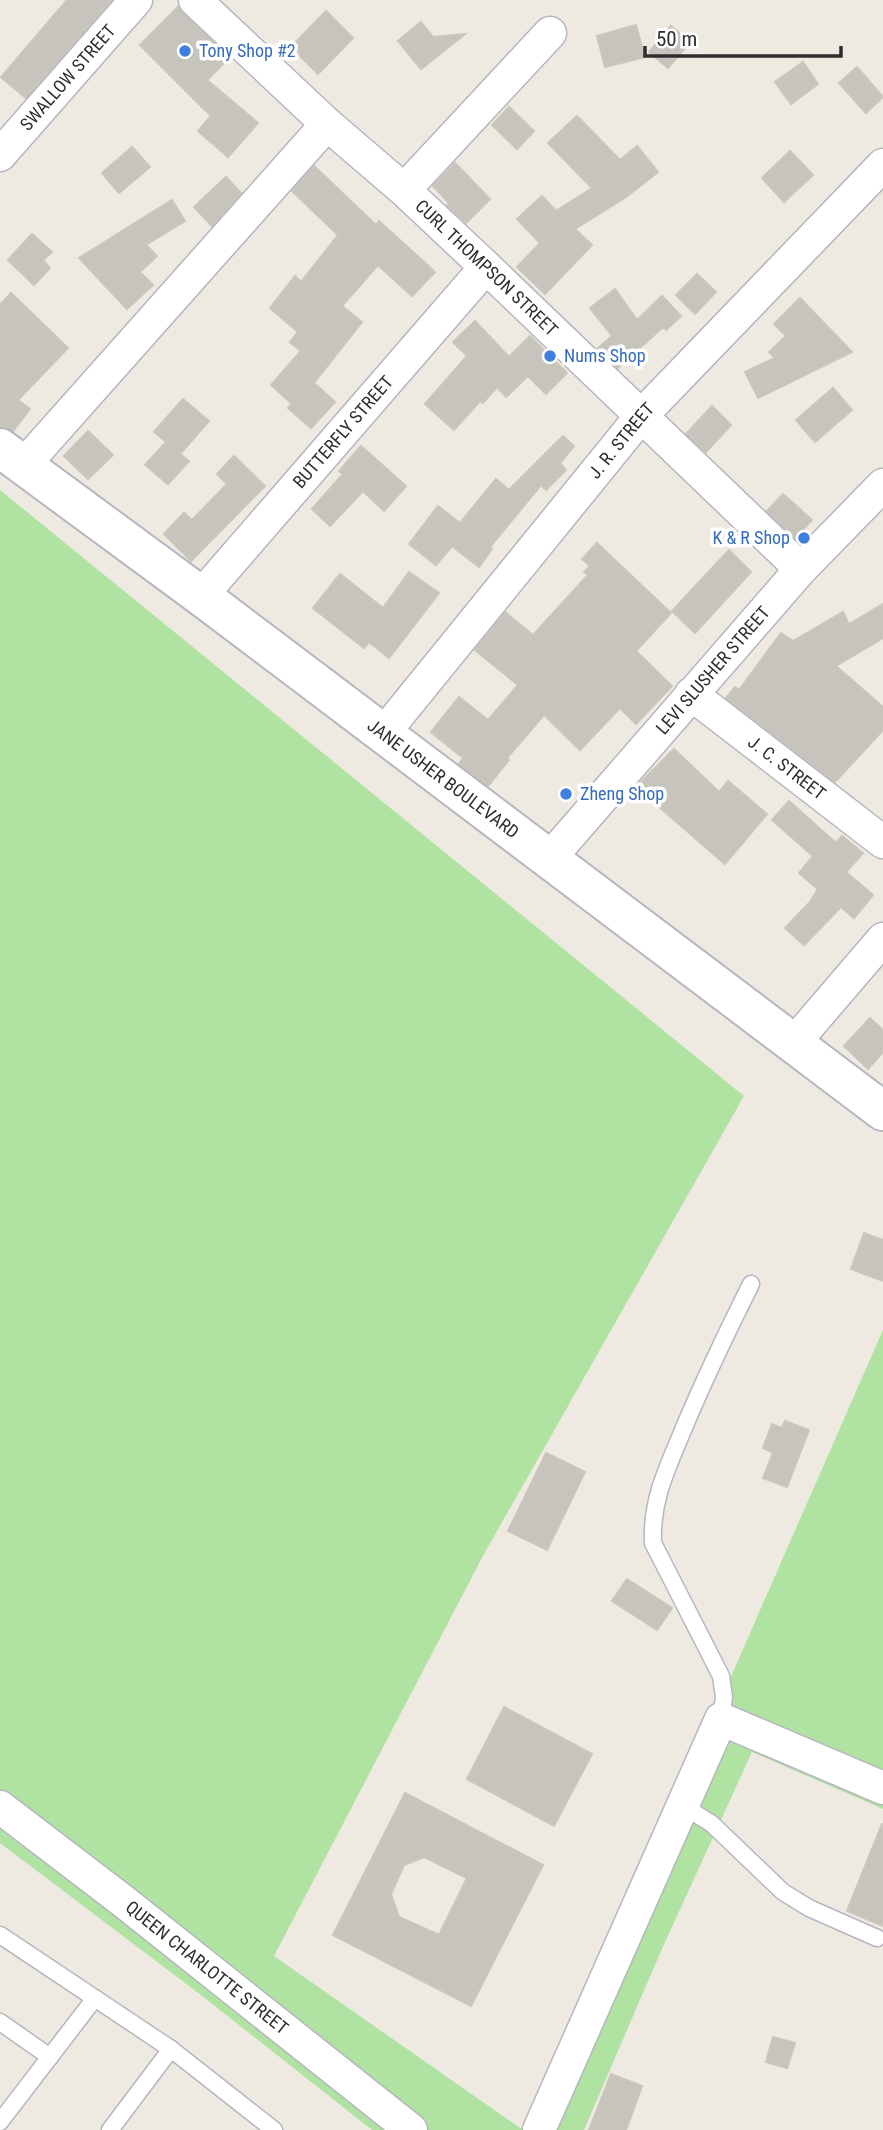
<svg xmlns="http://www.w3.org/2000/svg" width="883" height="2130" font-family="'Roboto Condensed',sans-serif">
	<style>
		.green { fill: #b0e2a1 }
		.building { fill: #c7c4bd; stroke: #cac6bb; stroke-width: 2; fill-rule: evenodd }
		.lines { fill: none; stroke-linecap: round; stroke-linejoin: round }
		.service-casing { stroke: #b5b6c0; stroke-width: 19 }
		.minor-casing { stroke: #b5b6c0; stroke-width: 35 }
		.tertiary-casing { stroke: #b5b6c0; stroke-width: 42 }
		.service { stroke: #fff; stroke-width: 16 }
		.minor { stroke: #fff; stroke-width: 32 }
		.tertiary { stroke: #fff; stroke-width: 38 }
		.shop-dot { fill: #3f7fe0; stroke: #fff; stroke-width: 2.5 }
		.labels { text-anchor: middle; stroke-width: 7; stroke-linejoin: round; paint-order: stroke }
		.shop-label { font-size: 18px; fill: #366cbe; stroke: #fff; text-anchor: start }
		.street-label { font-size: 18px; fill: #2e2e2e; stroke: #fff }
	</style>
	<rect width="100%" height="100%" fill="#eeeae2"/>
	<g class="green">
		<path d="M0 490 744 1096 484 1554 274 1956 523 2130H372L201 1995 0 1843Z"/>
		<path d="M883 1330V1809L752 1752 661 1951 584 2130H532Z"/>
	</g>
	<g class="building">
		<path d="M67 0H112L26 98 1 77Z"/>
		<path d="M178 7 229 58 207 80 258 123 228 157 198 131 211 116 140 45Z"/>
		<path d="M326 11 353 38 318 74 291 47Z"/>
		<path d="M421 22 433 37 465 34 421 69 398 41Z"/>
		<path d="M636 25 645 57 605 67 597 36Z"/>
		<path d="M671 26 690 42 668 68 649 52Z"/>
		<path d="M803 62 818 84 791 104 775 82Z"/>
		<path d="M857 67 883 97 866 113 839 83Z"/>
		<path d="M509 107 534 131 517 149 492 125Z"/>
		<path d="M577 116 620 160 637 146 658 172 626 197 575 229 592 245 545 294 517 267 540 243 517 219 542 196 556 211 592 188 548 143Z"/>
		<path d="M132 147 150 167 119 193 102 173Z"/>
		<path d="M790 151 813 175 784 202 762 178Z"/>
		<path d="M455 163 490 199 466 223 447 205 449 203 433 186Z"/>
		<path d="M314 166 376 225 379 221 435 272 412 296 378 265 342 306 362 322 314 383 335 402 311 428 288 408 292 404 271 385 301 351 290 342 298 332 270 308 295 276 301 282 338 235 292 191Z"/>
		<path d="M226 177 241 193 212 226 194 207Z"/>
		<path d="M172 200 185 221 146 245 157 256 140 272 153 285 127 309 79 258Z"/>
		<path d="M32 234 52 252 43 260 50 268 34 285 8 260Z"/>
		<path d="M697 274 716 292 695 314 676 295Z"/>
		<path d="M615 289 637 320 662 296 681 316 666 330 663 327 618 368 598 348 612 336 590 308Z"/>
		<path d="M11 293 68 348 18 400 30 409 13 431 0 427V305Z"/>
		<path d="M800 298 852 352 758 398 745 372 775 358 769 352 786 336 774 324Z"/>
		<path d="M475 321 509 357 530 336 567 373 546 394 528 376 506 397 497 387 483 403 480 401 454 430 425 404 467 356 453 342Z"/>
		<path d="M833 388 852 410 815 442 796 420Z"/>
		<path d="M183 399 209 421 180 454 189 461 168 484 145 465 166 442 177 451 154 432Z"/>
		<path d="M712 406 731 425 706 452 686 434Z"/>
		<path d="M88 431 113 455 88 479 64 456Z"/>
		<path d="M563 436 574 446 560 463 566 470 546 490 541 485 490 547 492 549 479 567 452 546 436 565 409 544 438 506 460 523 496 479 509 490Z"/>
		<path d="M361 446 406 486 384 511 363 491 330 526 312 509 343 474 339 471Z"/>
		<path d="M234 456 265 486 191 561 164 534 184 513 192 520 227 484 217 474Z"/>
		<path d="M783 494 812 520 795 538 767 511Z"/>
		<path d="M597 543 671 613 636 651 672 686 636 724 620 708 580 750 544 715 507 758 509 760 488 786 459 764 463 758 431 732 459 697 488 720 518 685 475 650 505 612 533 635 588 575 584 572 590 566 582 559Z"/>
		<path d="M729 550 751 572 695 633 672 611Z"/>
		<path d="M409 572 439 593 389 658 369 642 364 648 313 608 340 574 383 608Z"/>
		<path d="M883 604V638L836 666 883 707V730L835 782 726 698 735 687 739 690 781 633 793 641 843 612 849 624Z"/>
		<path d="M674 749 719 792 728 781 767 814 725 864 636 787Z"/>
		<path d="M789 801 836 843 842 836 863 853 846 872 873 895 854 918 841 907 804 945 785 928 809 903 818 889 799 873 813 856 772 820Z"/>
		<path d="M870 1018 883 1030V1052L868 1069 844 1046Z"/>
		<path d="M864 1233 883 1240V1281L851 1269Z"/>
		<path d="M785 1421 809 1430 787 1487 763 1478 773 1453 763 1448 772 1424 782 1428Z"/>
		<path d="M546 1453 585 1472 547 1550 508 1531Z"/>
		<path d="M627 1579 672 1608 657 1630 612 1601Z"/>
		<path d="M504 1707 592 1754 554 1826 467 1779Z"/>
		<path d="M405 1793 543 1865 471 2006 333 1935ZM424 1857 467 1878 439 1935 399 1917 391 1894 404 1865Z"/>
		<path d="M882 1824H883V1926L847 1911Z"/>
		<path d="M773 2037 795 2043 787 2068 766 2062Z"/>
		<path d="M611 2074 642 2086 626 2130H589Z"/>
	</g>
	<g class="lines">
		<g class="service-casing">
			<g id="service">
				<path d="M721 1719 724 1697 721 1676 653 1543C651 1500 667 1469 683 1430 704 1380 727 1332 751 1284"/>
				<path d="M682 1805 712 1824 783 1892 809 1908 877 1938"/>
				<path d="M0 1935 171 2049 274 2130"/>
				<path d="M0 2022 50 2057"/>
				<path d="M0 2122 95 1998"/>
				<path d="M110 2130 171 2049"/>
			</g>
		</g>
		<g class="minor-casing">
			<g id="minor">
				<path id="s1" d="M195 0 327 124 404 190 486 267 801 569"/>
				<path id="s2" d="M0 155 136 0"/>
				<path d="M404 190 550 33"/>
				<path d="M23 466 327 124"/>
				<path id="s3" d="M201 596 486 267"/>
				<path id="s4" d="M691 694 883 842"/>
				<path id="s5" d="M383 734 642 415 883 165"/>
				<path id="s6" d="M549 859 801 569 883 485"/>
				<path d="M793 1044 883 939"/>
				<path id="s7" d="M0 1807 123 1901 411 2130"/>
				<path d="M539 2130 721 1719 883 1788"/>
			</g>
		</g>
		<g class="tertiary-casing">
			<g id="tertiary">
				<path id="s8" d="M0 448 201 596 883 1111"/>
			</g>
		</g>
		<use href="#service" class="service"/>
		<use href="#minor" class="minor"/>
		<use href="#tertiary" class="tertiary"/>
	</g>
	<g class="shop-dot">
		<circle cx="185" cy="51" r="7"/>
		<circle cx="550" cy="356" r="7"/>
		<circle cx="804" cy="538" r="7"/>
		<circle cx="566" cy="794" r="7"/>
	</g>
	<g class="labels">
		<g class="shop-label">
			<text x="199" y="57">Tony Shop #2</text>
			<text x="564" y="362">Nums Shop</text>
			<text x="790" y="544" text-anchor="end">K &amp; R Shop</text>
			<text x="580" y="800">Zheng Shop</text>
		</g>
		<g class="street-label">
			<text dy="6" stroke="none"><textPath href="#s2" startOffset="103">SWALLOW STREET</textPath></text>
			<text dy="6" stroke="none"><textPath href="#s1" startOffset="396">CURL THOMPSON STREET</textPath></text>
			<text dy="6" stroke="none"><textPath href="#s3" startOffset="217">BUTTERFLY STREET</textPath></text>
			<text dy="6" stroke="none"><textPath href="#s5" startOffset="378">J. R. STREET</textPath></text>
			<text dy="6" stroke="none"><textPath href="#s6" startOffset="250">LEVI SLUSHER STREET</textPath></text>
			<text dy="6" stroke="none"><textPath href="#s4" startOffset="121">J. C. STREET</textPath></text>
			<text dy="6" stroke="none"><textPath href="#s8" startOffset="553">JANE USHER BOULEVARD</textPath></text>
			<text dy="6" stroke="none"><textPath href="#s7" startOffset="262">QUEEN CHARLOTTE STREET</textPath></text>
		</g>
	</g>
	<path d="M645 46v10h196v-10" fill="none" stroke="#2e2e2e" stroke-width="3.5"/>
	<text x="656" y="46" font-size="21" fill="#2e2e2e" stroke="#ffffff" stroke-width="5" paint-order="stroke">50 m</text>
</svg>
